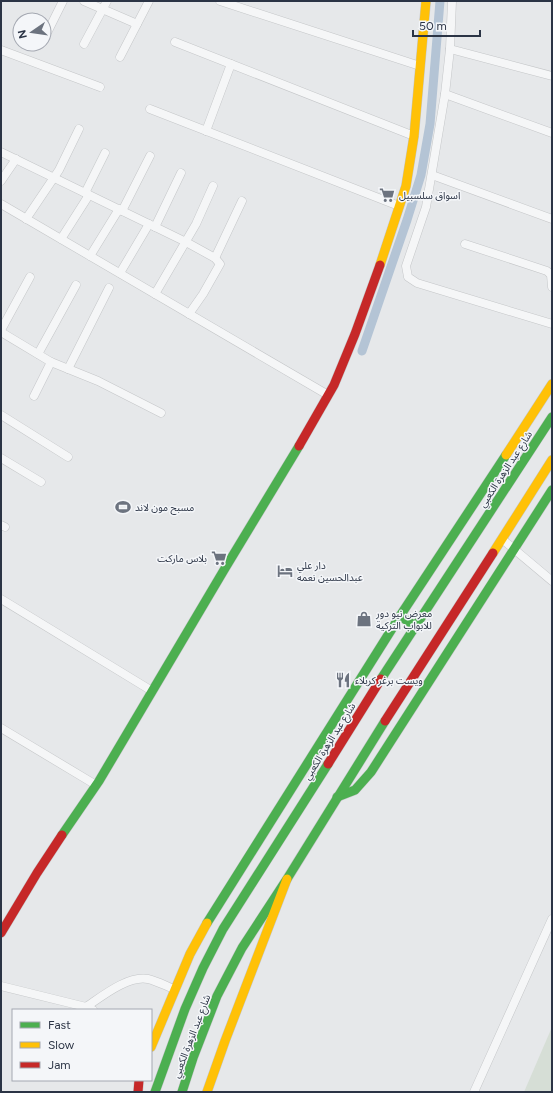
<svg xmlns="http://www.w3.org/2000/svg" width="553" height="1093" font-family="Figtree,'Noto Sans Arabic',sans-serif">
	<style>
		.green { fill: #d6ded6 }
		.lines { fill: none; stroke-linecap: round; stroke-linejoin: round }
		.canal { stroke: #b4c4d5; stroke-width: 9 }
		.street-casing { stroke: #c4c6c8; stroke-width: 9 }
		.fast-casing { stroke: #c4c6c8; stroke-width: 10 }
		.slow-casing { stroke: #c4c6c8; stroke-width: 10 }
		.jam-casing { stroke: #c4c6c8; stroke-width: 10 }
		.street { stroke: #f5f6f7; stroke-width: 8 }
		.fast { stroke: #4caf50; stroke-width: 9 }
		.slow { stroke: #ffc107; stroke-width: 9 }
		.jam { stroke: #c62828; stroke-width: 9 }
		.labels { text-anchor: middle; stroke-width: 3; stroke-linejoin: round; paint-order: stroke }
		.poi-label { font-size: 10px; fill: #2b3445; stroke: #f4f6f9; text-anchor: start }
		.street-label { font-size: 10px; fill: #2b3445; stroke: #f4f6f9 }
	</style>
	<rect width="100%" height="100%" fill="#e6e8ea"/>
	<path class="green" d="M552 1027V1092H524Z"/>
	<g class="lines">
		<path class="canal" d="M362 351 407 220 421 175 430 124 440 1"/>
		<g class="street-casing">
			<g id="street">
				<path d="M84 1 137 24"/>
				<path d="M220 1 420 66"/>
				<path d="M452 1 450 49 445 94 426 207 406 266 408 277 417 283 552 324"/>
				<path d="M48 31 63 1"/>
				<path d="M175 42 414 136"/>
				<path d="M84 44 107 1"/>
				<path d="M450 49 552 76"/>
				<path d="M1 50 100 87"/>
				<path d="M120 57 149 1"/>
				<path d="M445 94 552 133"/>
				<path d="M150 109 399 206"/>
				<path d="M206 131 231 64"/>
				<path d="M1 152 186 242 215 258 220 264 203 294 189 314"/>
				<path d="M432 175 552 219"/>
				<path d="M1 181 16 159"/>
				<path d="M85 193 105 153"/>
				<path d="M1 204 328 395"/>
				<path d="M122 211 150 156"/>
				<path d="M26 219 59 170 79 129"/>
				<path d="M155 227 181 173"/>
				<path d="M61 239 89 195"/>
				<path d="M465 244 547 271 551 275 552 287"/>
				<path d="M90 256 119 209"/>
				<path d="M215 258 242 201"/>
				<path d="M120 273 149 224"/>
				<path d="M155 294 196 224 213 186"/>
				<path d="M1 330 30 277"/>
				<path d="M1 332 51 362 34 396"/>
				<path d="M38 354 76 285"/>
				<path d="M51 362 98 381 161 413"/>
				<path d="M68 369 109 288"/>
				<path d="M1 415 68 457"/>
				<path d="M1 458 41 482"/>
				<path d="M1 525 5 527"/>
				<path d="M502 539 552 581"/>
				<path d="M1 599 152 691"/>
				<path d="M1 728 96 785"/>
				<path d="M1 986 86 1007 93 1010"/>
				<path d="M86 1007C101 997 128 975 148 979 157 981 166 986 174 989"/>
				<path d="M474 1092 552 919"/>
			</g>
		</g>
		<g class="fast-casing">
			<g id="fast">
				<path d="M400 616 415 626"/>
				<path d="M381 679 552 417"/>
				<path d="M337 797 355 790 371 772 552 490"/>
				<path d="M62 835 99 781 224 570 299 446"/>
				<path d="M207 923 400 616 506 455"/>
				<path d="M155 1092 185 1009 203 968 223 929 328 764"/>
				<path d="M182 1092 193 1058 217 996 242 948 287 879 385 721"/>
			</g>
		</g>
		<g class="slow-casing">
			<g id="slow">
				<path d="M380 265 406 186 414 136 426 1"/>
				<path d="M506 455 552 384"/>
				<path d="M493 553 552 460"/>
				<path d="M151 1047 190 954 207 923"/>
				<path d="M207 1092 225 1041 287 879"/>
			</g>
		</g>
		<g class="jam-casing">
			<g id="jam">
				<path d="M299 446 334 385 355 334 380 265"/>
				<path d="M385 721 493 553"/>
				<path d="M328 764 381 679"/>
				<path d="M1 933 37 873 62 835"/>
				<path d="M138 1092 139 1080"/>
			</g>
		</g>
		<use href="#street" class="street"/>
		<use href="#fast" class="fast"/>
		<use href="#slow" class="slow"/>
		<use href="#jam" class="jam"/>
	</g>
	<defs>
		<g id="supermarket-bare" transform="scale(1.2)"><path d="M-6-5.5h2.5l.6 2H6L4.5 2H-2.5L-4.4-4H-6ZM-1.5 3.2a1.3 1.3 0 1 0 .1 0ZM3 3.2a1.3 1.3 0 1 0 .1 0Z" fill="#6c737f" stroke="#f4f6f9" stroke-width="2.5" paint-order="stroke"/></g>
		<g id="stadium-bare" transform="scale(1.2)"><path d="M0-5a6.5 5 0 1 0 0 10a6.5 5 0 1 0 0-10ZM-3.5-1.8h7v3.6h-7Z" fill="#6c737f" stroke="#f4f6f9" stroke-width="2.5" paint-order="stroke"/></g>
		<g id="hotel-bare" transform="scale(1.2)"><path d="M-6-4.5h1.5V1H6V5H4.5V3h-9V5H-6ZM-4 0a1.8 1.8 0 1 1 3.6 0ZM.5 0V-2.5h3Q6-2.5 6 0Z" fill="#6c737f" stroke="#f4f6f9" stroke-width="2.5" paint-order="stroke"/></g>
		<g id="shop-bare" transform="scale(1.2)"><path d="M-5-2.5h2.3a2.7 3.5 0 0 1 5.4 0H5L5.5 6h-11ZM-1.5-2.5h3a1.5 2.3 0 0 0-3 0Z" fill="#6c737f" stroke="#f4f6f9" stroke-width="2.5" paint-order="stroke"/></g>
		<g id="restaurant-bare" transform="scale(1.2)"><path d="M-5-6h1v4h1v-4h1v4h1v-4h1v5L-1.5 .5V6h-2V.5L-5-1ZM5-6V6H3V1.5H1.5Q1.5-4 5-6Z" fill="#6c737f" stroke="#f4f6f9" stroke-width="2.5" paint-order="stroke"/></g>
	</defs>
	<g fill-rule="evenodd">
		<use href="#supermarket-bare" x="387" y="195"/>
		<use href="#stadium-bare" x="123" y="507"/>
		<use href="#supermarket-bare" x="219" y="558"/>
		<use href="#hotel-bare" x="285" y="571"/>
		<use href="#shop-bare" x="364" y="619"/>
		<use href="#restaurant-bare" x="343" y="680"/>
	</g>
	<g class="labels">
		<g class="poi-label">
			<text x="399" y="199">اسواق سلسبيل</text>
			<text x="135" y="511">مسبح مون لاند</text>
			<text x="207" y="562" text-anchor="end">بلاس ماركت</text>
			<text x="297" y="569">دار علي<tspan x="297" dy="12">عبدالحسين نعمه</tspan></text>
			<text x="376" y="617">معرض نيو دور<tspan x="376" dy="12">للابواب التركية</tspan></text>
			<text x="355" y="684">ويست برغر كربلاء</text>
		</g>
		<g class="street-label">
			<text transform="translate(505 469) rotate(-57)" y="4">شارع عبد الزهرة الكعبي</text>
			<text transform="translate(329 741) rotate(-58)" y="4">شارع عبد الزهرة الكعبي</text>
			<text transform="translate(191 1036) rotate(-69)" y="4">شارع عبد الزهرة الكعبي</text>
		</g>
	</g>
	<rect width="553" height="1093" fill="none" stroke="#2b3445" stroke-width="4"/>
	<rect x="12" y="1009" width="140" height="72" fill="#f4f6f9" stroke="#a4a8b1"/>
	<rect x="20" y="1022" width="20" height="6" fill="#4caf50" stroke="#a4a8b1"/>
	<text x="48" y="1029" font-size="12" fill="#2b3445">Fast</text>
	<rect x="20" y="1042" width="20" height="6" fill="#ffc107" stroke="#a4a8b1"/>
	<text x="48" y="1049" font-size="12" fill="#2b3445">Slow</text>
	<rect x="20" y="1062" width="20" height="6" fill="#c62828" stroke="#a4a8b1"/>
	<text x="48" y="1069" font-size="12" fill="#2b3445">Jam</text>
	<g transform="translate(32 32) rotate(257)"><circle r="19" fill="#f4f6f9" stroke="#a4a8b1"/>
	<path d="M0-3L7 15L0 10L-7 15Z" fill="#6c737f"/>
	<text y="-6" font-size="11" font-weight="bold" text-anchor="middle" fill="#2b3445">N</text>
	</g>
	<path d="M413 30v6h67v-6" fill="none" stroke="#2b3445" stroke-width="2"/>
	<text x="419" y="30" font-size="12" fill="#2b3445" stroke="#f4f6f9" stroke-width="3" paint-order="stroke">50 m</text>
</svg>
